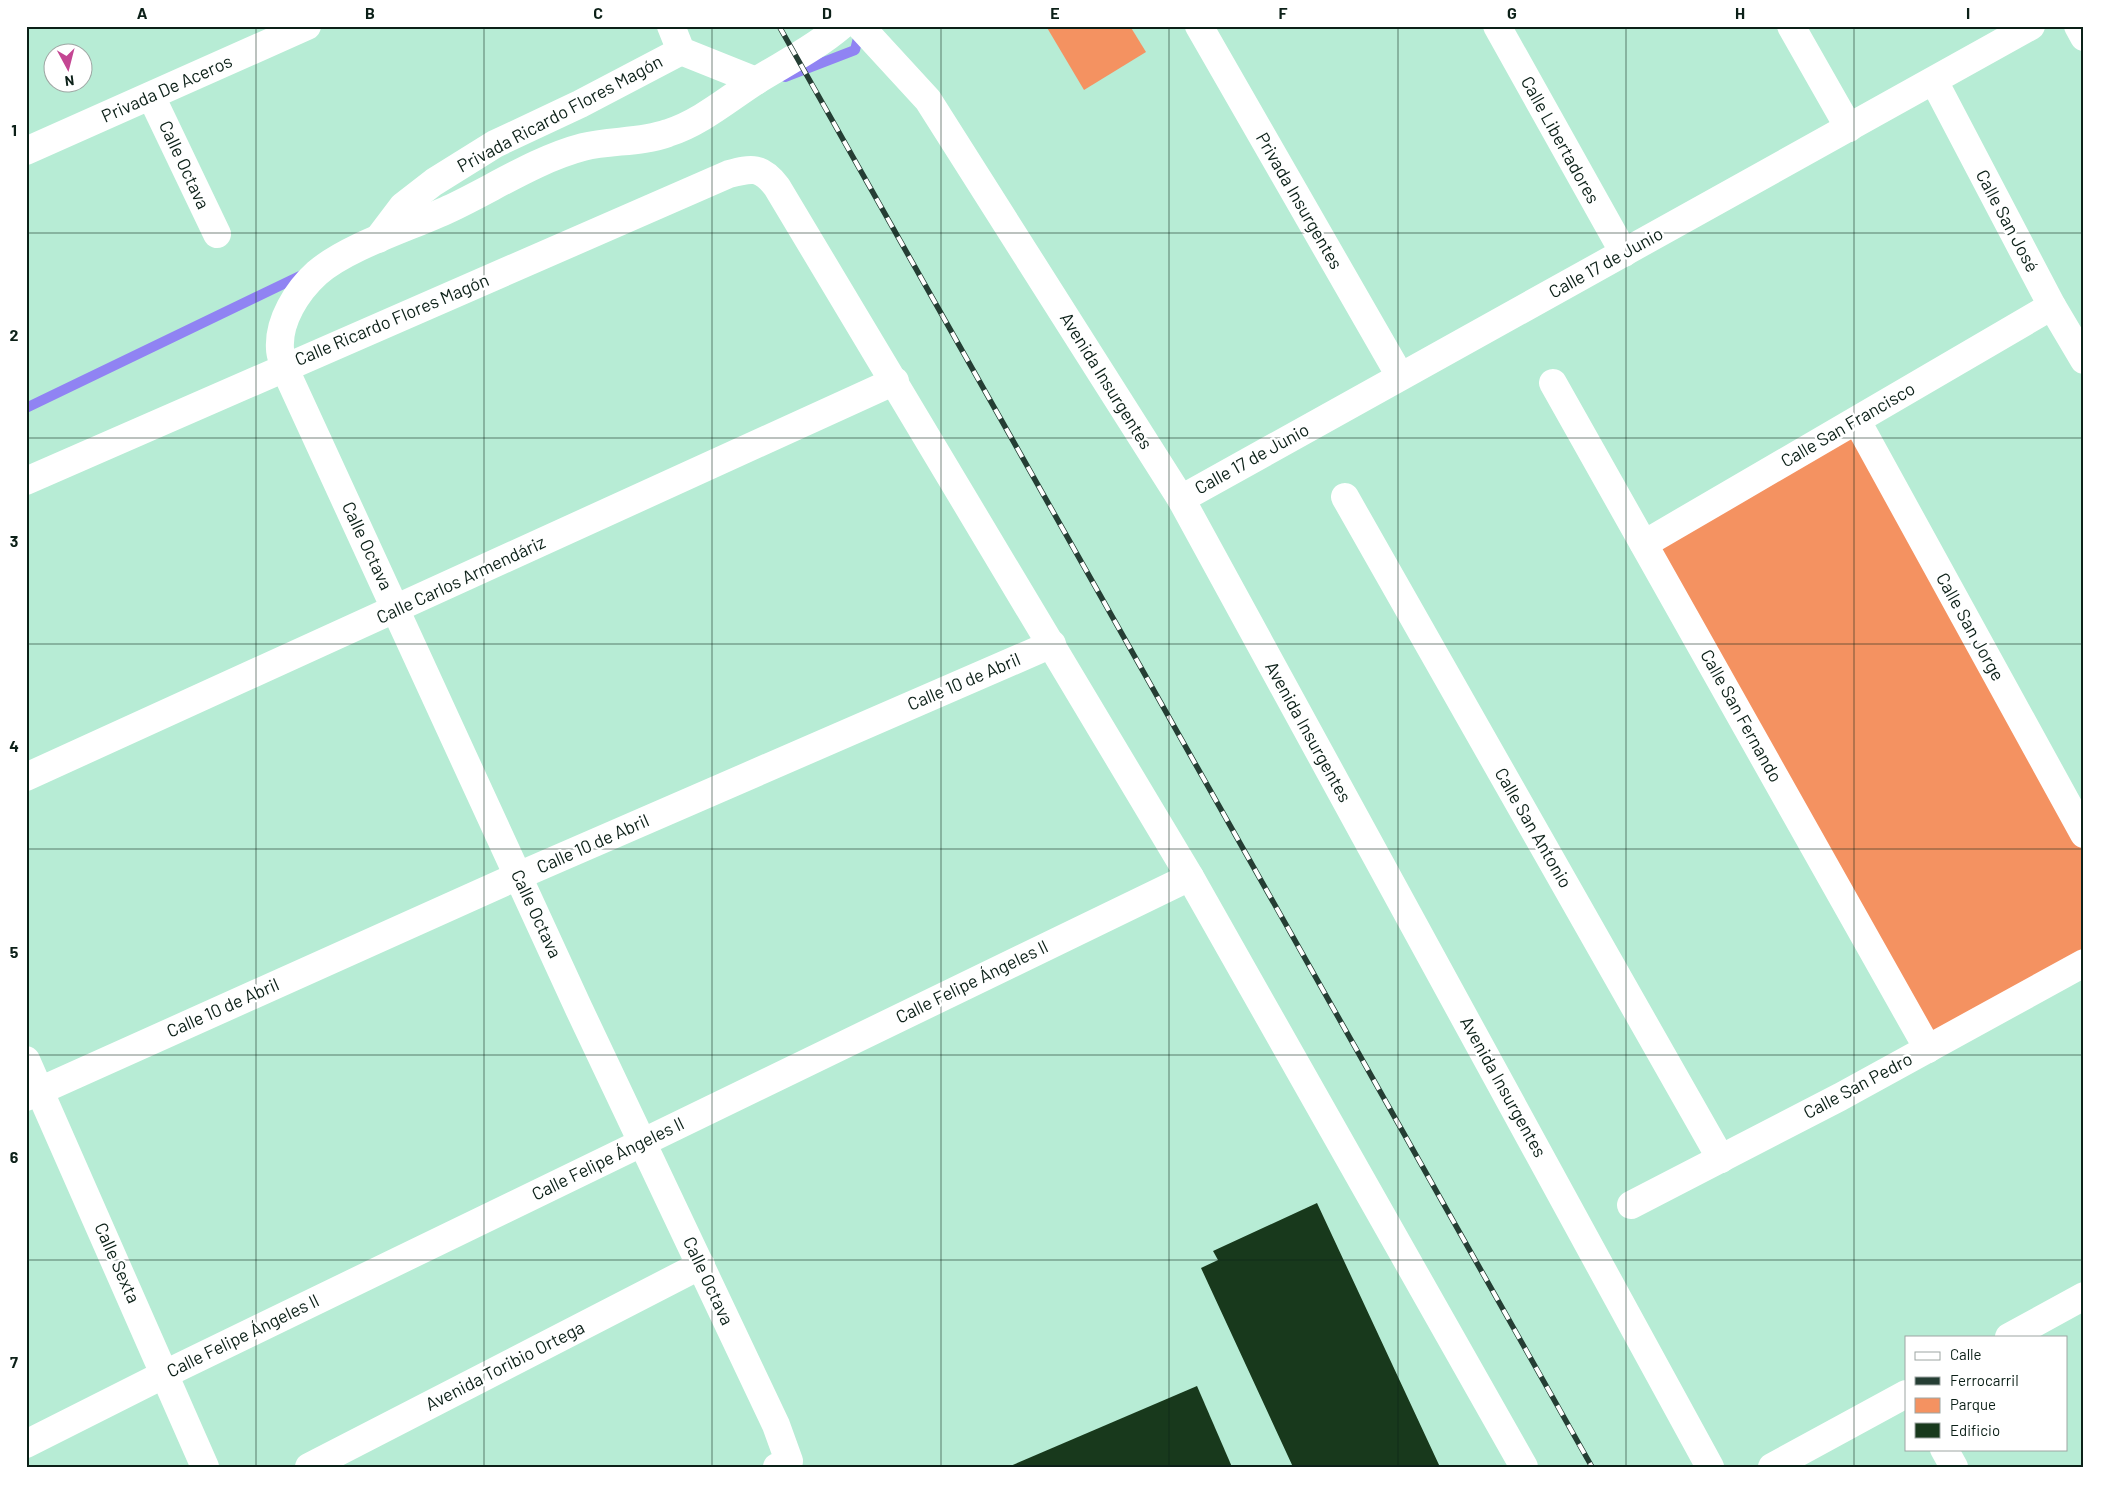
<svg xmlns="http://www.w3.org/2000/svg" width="2110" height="1493" font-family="Barlow,sans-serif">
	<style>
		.green { fill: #f49261 }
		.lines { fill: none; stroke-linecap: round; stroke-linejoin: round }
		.stream { stroke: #9083f3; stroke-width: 10 }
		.building { fill: #18391c }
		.minor { stroke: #fff; stroke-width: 28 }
		.rail-casing { stroke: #253e34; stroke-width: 5.5 }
		.rail { stroke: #fff; stroke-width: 4; stroke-dasharray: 11; stroke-linecap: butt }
		.grid { fill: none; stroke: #0c2018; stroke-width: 1; stroke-opacity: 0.55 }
		.labels { text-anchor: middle; stroke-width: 5; stroke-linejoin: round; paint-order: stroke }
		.street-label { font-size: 18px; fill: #0c2018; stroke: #fff }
		.neatline { fill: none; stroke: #0c2018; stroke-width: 2 }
		.grid-label { font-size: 16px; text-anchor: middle; font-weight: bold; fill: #0c2018 }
	</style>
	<rect width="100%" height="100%" fill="#b7ecd5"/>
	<g class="green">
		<path d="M1046 26H1130L1146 52 1084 90Z"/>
		<path d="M1857 421 2084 834V963L1928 1049 1644 544Z"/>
	</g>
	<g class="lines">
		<g class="stream">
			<path d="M785 77 855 50 860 30"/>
			<path d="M26 408 302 275"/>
		</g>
	</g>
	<g class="building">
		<path d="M1317 1203 1440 1467H1293L1201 1268 1218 1260 1213 1251Z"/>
		<path d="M1197 1386 1232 1467H1008Z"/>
	</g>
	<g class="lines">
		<g class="minor">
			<path d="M671 26 681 51 756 81"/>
			<path d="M860 26 928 100 1181 499 1710 1467"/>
			<path d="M1199 26 1400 376"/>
			<path d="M1497 26 1624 253"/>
			<path d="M1791 26 1849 128"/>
			<path d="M2078 26 2084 37"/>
			<path d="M1934 81 2052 306 2084 360"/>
			<path d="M151 96 217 234"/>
			<path d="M26 151 307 26"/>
			<path d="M378 239 403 206 434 182 495 144 580 104 681 51"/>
			<path d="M1553 383 1928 1049"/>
			<path d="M1857 421 2084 834"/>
			<path d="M26 481 729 174C752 168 761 166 777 187L1190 877 1524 1467"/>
			<path d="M1345 497 1721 1159"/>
			<path d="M1181 499 2031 26"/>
			<path d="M1644 544 2052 306"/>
			<path d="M26 777 895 381"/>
			<path d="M26 1060 205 1467"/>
			<path d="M26 1097 518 876 1052 644"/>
			<path d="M1631 1205 1840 1097 2084 963"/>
			<path d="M2009 1337 2084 1296"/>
			<path d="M26 1444 165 1374 1190 877"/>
			<path d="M1944 1449 1954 1467"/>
			<path d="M309 1467 701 1265"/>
			<path d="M777 1467 789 1461 776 1425 579 1009 284 367C283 361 280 355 280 349 278 321 297 291 317 273 348 246 411 227 449 209 492 189 537 159 583 147 611 140 641 143 668 133 700 123 728 99 756 81 785 63 815 48 841 26"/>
			<path d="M1772 1467 1906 1394"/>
		</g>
		<g class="rail-casing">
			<path id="rail" d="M779 26 1592 1467"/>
		</g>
		<use href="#rail" class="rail"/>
	</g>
	<path class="grid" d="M256 26V1467M484 26V1467M712 26V1467M941 26V1467M1169 26V1467M1398 26V1467M1626 26V1467M1854 26V1467M26 233H2084M26 438H2084M26 644H2084M26 849H2084M26 1055H2084M26 1260H2084"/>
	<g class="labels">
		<g class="street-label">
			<text transform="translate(167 89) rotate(-24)" y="6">Privada De Aceros</text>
			<text transform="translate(560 114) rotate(-28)" y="6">Privada Ricardo Flores Magón</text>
			<text transform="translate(1560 140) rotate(61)" y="6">Calle Libertadores</text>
			<text transform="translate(184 165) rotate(65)" y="6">Calle Octava</text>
			<text transform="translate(1299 201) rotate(60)" y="6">Privada Insurgentes</text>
			<text transform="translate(2007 221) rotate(62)" y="6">Calle San José</text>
			<text transform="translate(1606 263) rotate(-29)" y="6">Calle 17 de Junio</text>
			<text transform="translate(392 320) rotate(-23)" y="6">Calle Ricardo Flores Magón</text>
			<text transform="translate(1106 381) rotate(58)" y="6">Avenida Insurgentes</text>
			<text transform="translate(1848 425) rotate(-30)" y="6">Calle San Francisco</text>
			<text transform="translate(1252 459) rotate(-29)" y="6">Calle 17 de Junio</text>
			<text transform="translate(367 546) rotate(65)" y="6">Calle Octava</text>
			<text transform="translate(461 580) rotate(-25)" y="6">Calle Carlos Armendáriz</text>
			<text transform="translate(1970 627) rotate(61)" y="6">Calle San Jorge</text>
			<text transform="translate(964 682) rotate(-23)" y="6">Calle 10 de Abril</text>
			<text transform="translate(1741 716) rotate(61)" y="6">Calle San Fernando</text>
			<text transform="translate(1308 732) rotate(61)" y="6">Avenida Insurgentes</text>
			<text transform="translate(1533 828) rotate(60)" y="6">Calle San Antonio</text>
			<text transform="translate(593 844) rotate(-24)" y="6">Calle 10 de Abril</text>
			<text transform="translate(536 914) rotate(65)" y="6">Calle Octava</text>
			<text transform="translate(972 982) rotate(-26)" y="6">Calle Felipe Ángeles Il</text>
			<text transform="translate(223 1008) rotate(-24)" y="6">Calle 10 de Abril</text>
			<text transform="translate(1858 1086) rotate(-28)" y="6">Calle San Pedro</text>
			<text transform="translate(1503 1087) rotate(61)" y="6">Avenida Insurgentes</text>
			<text transform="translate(608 1159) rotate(-26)" y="6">Calle Felipe Ángeles Il</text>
			<text transform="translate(117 1263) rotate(66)" y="6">Calle Sexta</text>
			<text transform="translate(708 1281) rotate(65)" y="6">Calle Octava</text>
			<text transform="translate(243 1336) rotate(-26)" y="6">Calle Felipe Ángeles Il</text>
			<text transform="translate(505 1366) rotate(-27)" y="6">Avenida Toribio Ortega</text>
		</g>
	</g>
	<rect width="2110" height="1493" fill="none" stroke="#ffffff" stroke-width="55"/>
	<rect x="1905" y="1336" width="162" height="115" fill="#ffffff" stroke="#9ea6a3"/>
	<rect x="1915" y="1352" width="25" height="8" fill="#ffffff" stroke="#9ea6a3"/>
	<text x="1950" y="1360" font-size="15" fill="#0c2018">Calle</text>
	<rect x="1915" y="1377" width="25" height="8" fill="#253e34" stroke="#9ea6a3"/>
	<text x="1950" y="1386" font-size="15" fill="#0c2018">Ferrocarril</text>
	<rect x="1915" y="1398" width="25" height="15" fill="#f49261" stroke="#9ea6a3"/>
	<text x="1950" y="1410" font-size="15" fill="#0c2018">Parque</text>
	<rect x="1915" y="1423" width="25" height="15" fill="#18391c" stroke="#9ea6a3"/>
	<text x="1950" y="1436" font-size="15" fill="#0c2018">Edificio</text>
	<g transform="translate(68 68) rotate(173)"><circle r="24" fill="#ffffff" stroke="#9ea6a3"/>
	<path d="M0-4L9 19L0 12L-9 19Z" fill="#c44693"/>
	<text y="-8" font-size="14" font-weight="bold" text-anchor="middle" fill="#0c2018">N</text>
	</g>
	<rect x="28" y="28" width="2054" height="1438" class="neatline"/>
	<g class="grid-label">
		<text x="142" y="19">A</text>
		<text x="370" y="19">B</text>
		<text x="598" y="19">C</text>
		<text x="827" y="19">D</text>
		<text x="1055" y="19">E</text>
		<text x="1283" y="19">F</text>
		<text x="1512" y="19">G</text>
		<text x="1740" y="19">H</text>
		<text x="1968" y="19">I</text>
		<text x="14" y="136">1</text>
		<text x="14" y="341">2</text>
		<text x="14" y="547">3</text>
		<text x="14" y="752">4</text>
		<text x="14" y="958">5</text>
		<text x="14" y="1163">6</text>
		<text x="14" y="1368">7</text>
	</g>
</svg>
